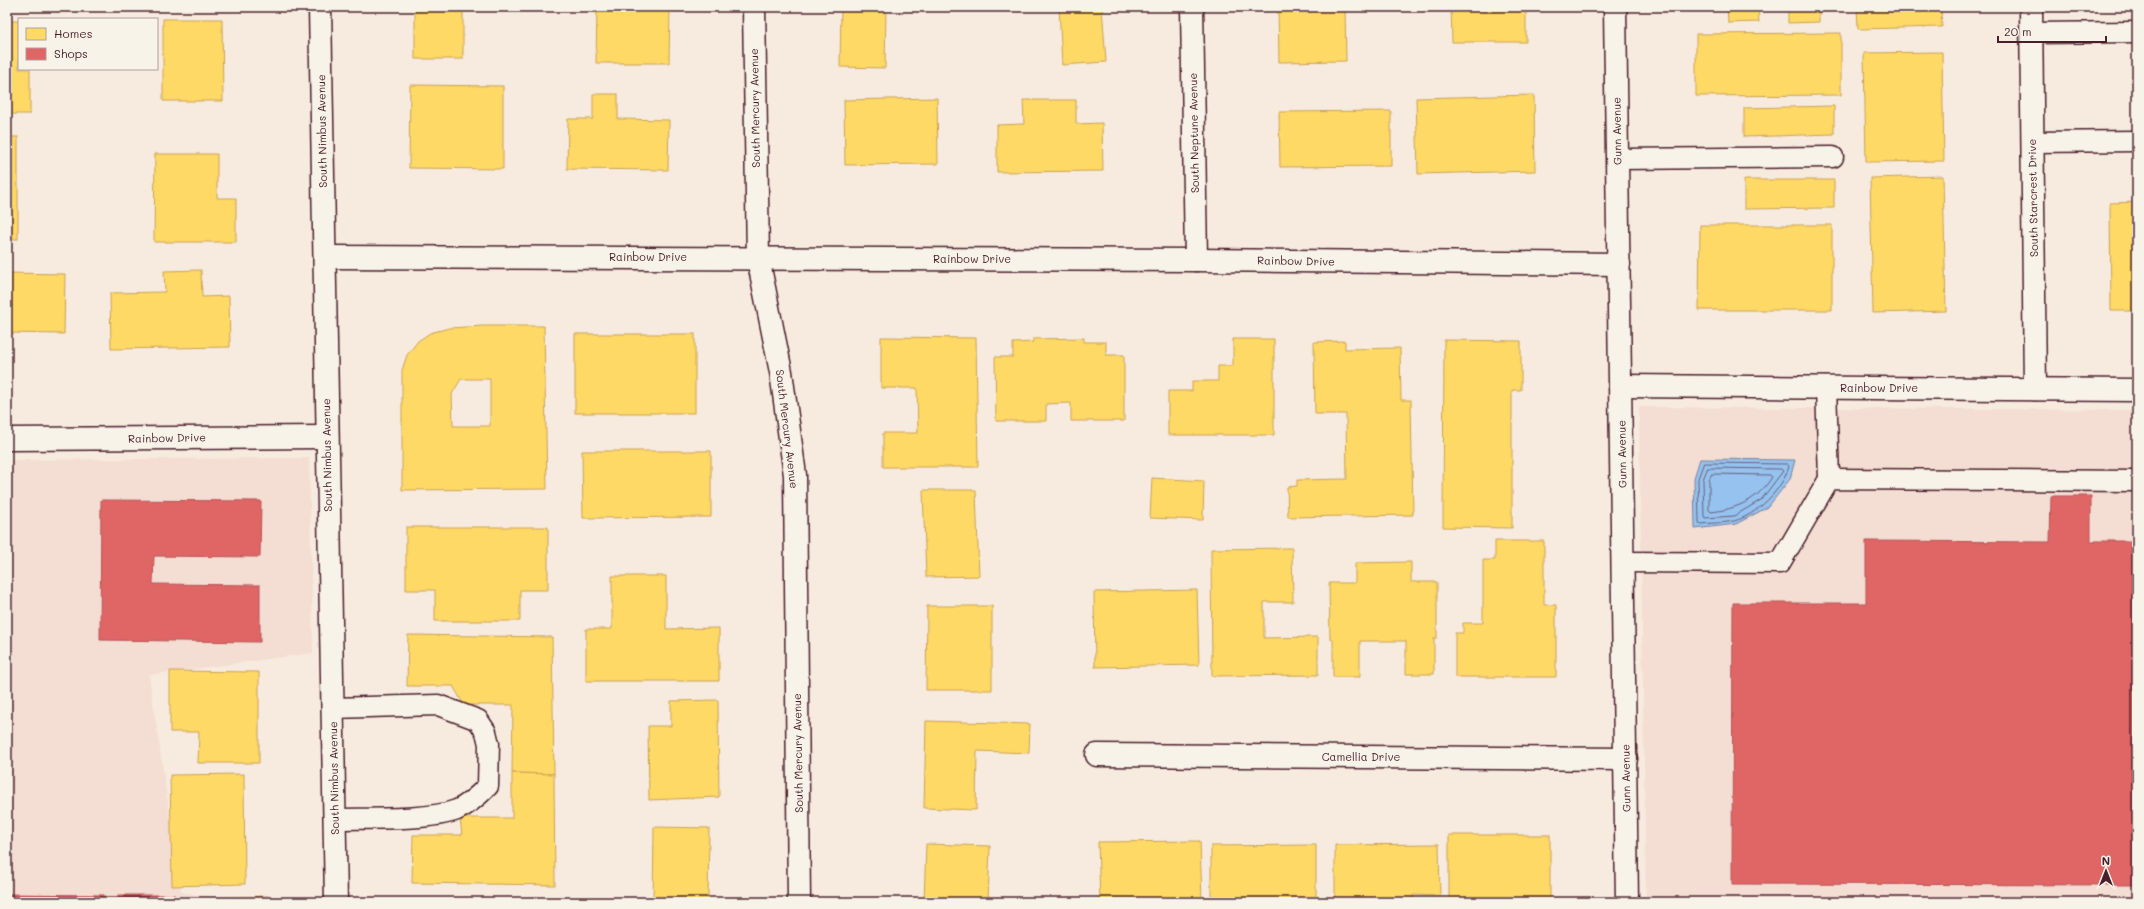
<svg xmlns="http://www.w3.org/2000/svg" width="2144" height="909" font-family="Mali,sans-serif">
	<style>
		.built { fill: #f4ddd2 }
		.water { fill: #95c2ef; stroke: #7781a1 }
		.homes { fill: #ffd966; stroke: #c9a154; fill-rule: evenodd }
		.shops { fill: #e06666; stroke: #b35154 }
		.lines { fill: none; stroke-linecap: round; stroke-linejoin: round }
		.shore { stroke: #686079; stroke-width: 1 }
		.lane-casing { stroke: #4a1f2b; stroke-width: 23 }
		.street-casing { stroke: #4a1f2b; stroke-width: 25 }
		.lane { stroke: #f7f3e8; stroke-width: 20 }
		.street { stroke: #f7f3e8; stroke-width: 22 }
		.labels { text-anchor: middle; stroke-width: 4; stroke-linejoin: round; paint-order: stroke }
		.street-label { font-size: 11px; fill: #4a1f2b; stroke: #f7f3e8 }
	</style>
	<rect width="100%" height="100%" fill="#f7ebdf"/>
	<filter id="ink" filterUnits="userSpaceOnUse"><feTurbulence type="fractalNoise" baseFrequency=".025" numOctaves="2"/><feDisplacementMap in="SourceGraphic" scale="8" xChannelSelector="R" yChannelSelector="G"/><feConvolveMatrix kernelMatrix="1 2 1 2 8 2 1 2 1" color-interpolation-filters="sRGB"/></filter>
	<g filter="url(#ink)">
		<g class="built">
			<path d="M1639 407 2137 410V902H1646Z"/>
			<path d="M309 458 313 653 149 675 181 892 243 902H7V460Z"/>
		</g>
		<path class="water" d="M1700 459 1795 460 1790 479 1768 507 1736 524 1695 529 1694 478Z"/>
		<g class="homes">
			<rect x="415" y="7" width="48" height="52"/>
			<path d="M597 7H670L669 63H596Z"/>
			<path d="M841 7H886L885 68 840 67Z"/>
			<path d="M1059 7H1102L1106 62 1062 65Z"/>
			<path d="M1278 7H1345L1346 61 1279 62Z"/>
			<path d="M1451 7H1526V42H1452Z"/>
			<path d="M1727 7H1758L1759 22 1728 23Z"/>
			<path d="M1788 7H1819V22L1788 23Z"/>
			<path d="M1857 7H1941L1942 27 1858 29Z"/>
			<path d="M163 19H222L223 101H163Z"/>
			<path d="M7 21H19V69H30V114H7Z"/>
			<path d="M1841 33V95L1696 96V34Z"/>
			<path d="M1942 52 1944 161 1866 162 1864 53Z"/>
			<path d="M410 85 503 86V169L409 168Z"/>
			<path d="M593 94H618V119L669 120 668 170 567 169 568 119H593Z"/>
			<path d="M1534 95 1535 171 1418 174 1416 98Z"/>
			<path d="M937 98 938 164 845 165 844 100Z"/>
			<path d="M1023 100H1076V124L1102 123 1103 171 997 172V125L1024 124Z"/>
			<path d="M1834 106V134L1744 137V108Z"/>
			<path d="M1391 111V166L1280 167 1279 112Z"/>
			<rect x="7" y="137" width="11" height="102"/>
			<path d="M155 154H217V198H236V242H154Z"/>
			<path d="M1943 176 1946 311 1873 313 1870 178Z"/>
			<path d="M1744 180H1834V208L1744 209Z"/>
			<path d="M2137 202V311H2111L2110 203Z"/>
			<path d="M1700 225H1832V310H1699Z"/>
			<path d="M201 270 202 297 229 296 230 347 111 349 110 293 165 292 164 271Z"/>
			<path d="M7 273 65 274 64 334 7 333Z"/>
			<path d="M483 326H544L547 489 402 490V370L407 355 418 341 430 333 449 328ZM461 379H490V426H453L452 394Z"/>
			<rect x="575" y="334" width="120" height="79"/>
			<path d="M881 337 976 338 978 467H883V433H918L917 388H881Z"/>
			<path d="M1084 338V342H1106V355H1124V421H1071V403L1046 404V421H996L995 357H1013V343L1033 342V339Z"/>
			<path d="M1233 339H1274V435H1168V391H1192V381H1218V366H1233Z"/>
			<path d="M1444 340 1521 341V390H1512V528L1443 527Z"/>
			<path d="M1345 341V349L1400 348 1401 400H1411L1413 515 1288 517 1287 487 1297 486V480L1347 479 1346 414H1315L1314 342Z"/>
			<path d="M582 451H711V517L583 518Z"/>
			<path d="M1152 478 1204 481 1203 520 1150 518Z"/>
			<path d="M923 490H976L979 576 926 577Z"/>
			<path d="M406 527H548V590H520V621H435V590H406Z"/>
			<path d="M1495 541H1544V605H1556V677H1455V633H1463V623H1483V560H1495Z"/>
			<path d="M1292 548 1293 602H1264V638L1318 637V675L1212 676 1211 549Z"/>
			<path d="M1411 562V582H1437V638H1434V674H1406V641H1360V677H1333V639H1330L1329 583H1355V563Z"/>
			<path d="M612 576H666V629L719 628V681H586V629H612Z"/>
			<path d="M1197 590 1199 665 1095 667 1094 592Z"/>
			<path d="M927 606H992V690H926Z"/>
			<path d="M408 635 552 637 554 774 512 773 513 705H464L453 686H407Z"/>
			<path d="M170 671 259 672V763H198L199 732H170Z"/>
			<path d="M718 700 719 797 649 800 648 726H671V701Z"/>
			<path d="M926 721 1030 724 1029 753 977 751 976 810 924 808Z"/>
			<path d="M512 773 554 774 555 885 412 883 413 835H462L460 818H512Z"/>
			<path d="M244 774 245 884 172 886 170 775Z"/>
			<path d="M654 827 709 828 708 902H653Z"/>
			<rect x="1449" y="835" width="101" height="67"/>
			<path d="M1200 841 1202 902H1100L1098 842Z"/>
			<path d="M926 844 990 846 988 902H924Z"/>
			<path d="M1439 844 1440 896 1413 895V902H1335V845Z"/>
			<path d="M1316 845V902H1211V846Z"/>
			<path d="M268 896V902H205V898Z"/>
		</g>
		<g class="shops">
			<path d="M2051 496H2091V541H2137V885L1732 884 1733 603H1866V541L2050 542Z"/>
			<path d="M101 500 261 501 260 557 154 556 153 584 260 585V642L100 640Z"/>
			<path d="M7 894 104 895V902H7Z"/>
			<rect x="118" y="895" width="56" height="7"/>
		</g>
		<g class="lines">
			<g class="shore">
				<path d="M1704 463 1787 464 1789 466C1783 489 1757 515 1734 521 1724 523 1711 523 1700 524L1699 522 1698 479Z"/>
				<path d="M1708 468 1781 469 1783 471 1761 500 1734 516 1705 518 1704 516 1703 480Z"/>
				<path d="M1712 474 1770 475 1772 477C1758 500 1737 509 1711 512L1709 510V480Z"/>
			</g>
			<g class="lane-casing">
				<g id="lane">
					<path d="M2031 33 2137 32"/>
					<path d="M2032 142 2137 141"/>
					<path d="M1617 159 1833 157"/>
					<path d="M1826 387 1829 479"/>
					<path d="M1624 562 1780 563 1829 479 2137 481"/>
					<path d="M333 708 438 705 478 720 486 732 489 744 488 786C479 795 468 805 457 810 427 821 368 818 335 819"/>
				</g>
			</g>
			<g class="street-casing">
				<g id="street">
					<path d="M320 7 336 902"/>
					<path d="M754 7 758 258 781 372 795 475 799 902"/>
					<path d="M1192 7 1196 260"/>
					<path d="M1615 7 1627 902"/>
					<path d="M2031 7 2035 389"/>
					<path d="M325 257 1196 260 1619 264"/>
					<path d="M1620 386 2137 390"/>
					<path d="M7 439 327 437"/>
					<path d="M1097 755 1626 759"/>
				</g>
			</g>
			<use href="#lane" class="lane"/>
			<use href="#street" class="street"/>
		</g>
	</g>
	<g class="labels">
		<g class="street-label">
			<text transform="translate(755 108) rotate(-91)" y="4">South Mercury Avenue</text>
			<text transform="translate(322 131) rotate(-91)" y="4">South Nimbus Avenue</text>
			<text transform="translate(1617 131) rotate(-91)" y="4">Gunn Avenue</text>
			<text transform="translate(1194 133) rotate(-91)" y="4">South Neptune Avenue</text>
			<text transform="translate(2033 198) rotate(-91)" y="4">South Starcrest Drive</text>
			<text x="648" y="261">Rainbow Drive</text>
			<text x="972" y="263">Rainbow Drive</text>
			<text transform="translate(1296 261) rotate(1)" y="4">Rainbow Drive</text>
			<text x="1879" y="392">Rainbow Drive</text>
			<text transform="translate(787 429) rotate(83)" y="4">South Mercury Avenue</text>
			<text transform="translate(167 438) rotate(-1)" y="4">Rainbow Drive</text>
			<text transform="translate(1622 454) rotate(-91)" y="4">Gunn Avenue</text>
			<text transform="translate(327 455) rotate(-91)" y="4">South Nimbus Avenue</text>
			<text transform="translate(798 753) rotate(-91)" y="4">South Mercury Avenue</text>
			<text x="1361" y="761">Camellia Drive</text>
			<text transform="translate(334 778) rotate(-91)" y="4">South Nimbus Avenue</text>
			<text transform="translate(1626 778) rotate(-91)" y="4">Gunn Avenue</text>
		</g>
	</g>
	<rect width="2144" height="909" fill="none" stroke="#f7f3e8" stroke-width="24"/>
	<rect x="12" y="12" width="2120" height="885" fill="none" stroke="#4a1f2b" stroke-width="1.5" filter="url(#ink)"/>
	<rect x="18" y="18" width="140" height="52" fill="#f7f3e8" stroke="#b29e9c"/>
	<rect x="26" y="28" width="20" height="12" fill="#ffd966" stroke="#b29e9c"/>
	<text x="54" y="38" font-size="12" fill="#4a1f2b">Homes</text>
	<rect x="26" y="48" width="20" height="12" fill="#e06666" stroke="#b29e9c"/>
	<text x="54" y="58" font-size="12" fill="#4a1f2b">Shops</text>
	<g transform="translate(2106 871)" stroke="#f7f3e8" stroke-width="3" paint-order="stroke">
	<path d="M0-3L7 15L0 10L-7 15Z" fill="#4a1f2b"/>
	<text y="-6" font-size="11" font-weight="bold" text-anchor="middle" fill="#4a1f2b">N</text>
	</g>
	<path d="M1998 36v6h108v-6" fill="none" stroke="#4a1f2b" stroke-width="2"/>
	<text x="2004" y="36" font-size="12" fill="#4a1f2b" stroke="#f7f3e8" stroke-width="3" paint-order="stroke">20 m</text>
</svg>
